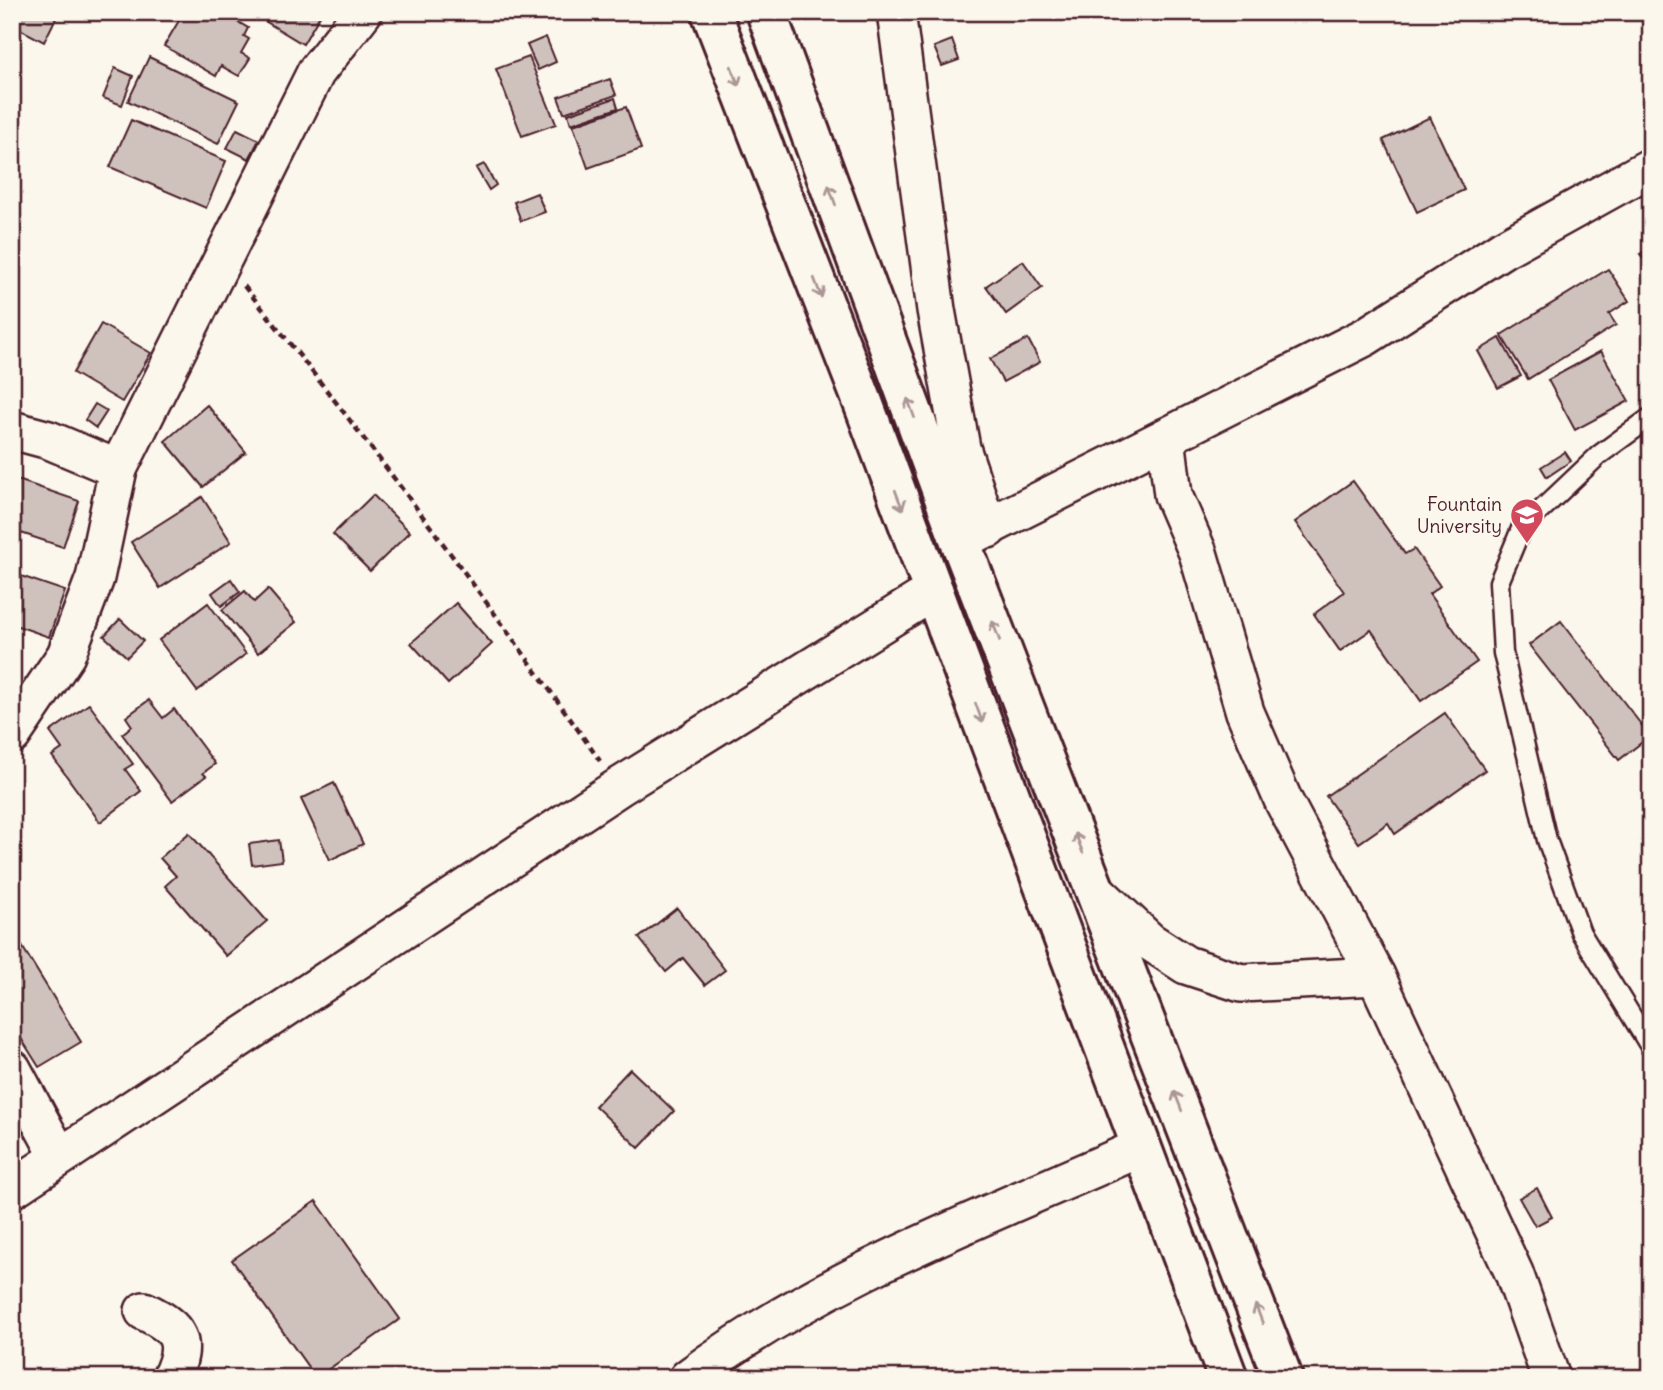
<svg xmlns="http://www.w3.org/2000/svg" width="1663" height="1390" font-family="Delius,sans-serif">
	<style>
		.building { fill: #cfc2bc; stroke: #4a1f2b; stroke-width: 2 }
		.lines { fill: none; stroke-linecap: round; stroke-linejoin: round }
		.lane-casing { stroke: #4a1f2b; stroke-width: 23 }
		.street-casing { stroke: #4a1f2b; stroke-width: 42 }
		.highway-casing { stroke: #4a1f2b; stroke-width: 44 }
		.path { stroke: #4a1f2b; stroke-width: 4.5; stroke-dasharray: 7 5; stroke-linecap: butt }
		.lane { stroke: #fbf7ec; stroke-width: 18 }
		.street { stroke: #fbf7ec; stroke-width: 37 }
		.highway { stroke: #fbf7ec; stroke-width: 38 }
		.oneway { stroke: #ab9695 }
		.labels { text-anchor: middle; stroke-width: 5; stroke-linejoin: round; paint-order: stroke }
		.poi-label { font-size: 19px; fill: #4a1f2b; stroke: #fbf7ec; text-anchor: end }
	</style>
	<rect width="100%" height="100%" fill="#fbf7ec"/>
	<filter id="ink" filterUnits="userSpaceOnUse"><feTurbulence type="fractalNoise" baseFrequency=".0143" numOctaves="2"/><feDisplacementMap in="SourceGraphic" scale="14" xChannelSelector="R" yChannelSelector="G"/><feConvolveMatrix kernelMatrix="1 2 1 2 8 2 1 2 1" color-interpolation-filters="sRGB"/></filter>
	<g filter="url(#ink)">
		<g class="building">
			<path d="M12 12H59L44 42 12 25Z"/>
			<path d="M184 12H221L248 28 244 36 249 39 241 53 250 58 239 76 221 66 216 76 164 46Z"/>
			<path d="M250 12H322L303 44Z"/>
			<path d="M546 37 556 62 538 70 527 45Z"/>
			<path d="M952 40 959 60 942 66 934 47Z"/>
			<path d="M149 57 239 101 218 144 128 101Z"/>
			<path d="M529 57 556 124 522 136 496 69Z"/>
			<path d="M115 68 133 76 122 105 103 98Z"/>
			<path d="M610 79 616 95 564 113 558 97Z"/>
			<path d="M615 98 618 108 571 124 568 114Z"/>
			<path d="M626 107 641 149 588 168 573 125Z"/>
			<path d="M1430 117 1464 190 1417 212 1383 140Z"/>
			<path d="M131 120 226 161 206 208 110 167Z"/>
			<path d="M237 129 259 140 249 159 227 148Z"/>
			<path d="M484 164 496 185 489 190 476 168Z"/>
			<path d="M537 193 545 212 521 221 514 202Z"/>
			<path d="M1651 247V269L1640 254Z"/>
			<path d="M1023 261 1042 288 1006 314 986 286Z"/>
			<path d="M1608 269 1629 301 1609 314 1616 325 1528 379 1501 335Z"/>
			<path d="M101 324 151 353 122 402 73 373Z"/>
			<path d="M1500 338 1521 376 1498 388 1478 351Z"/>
			<path d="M1028 339 1040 362 1003 382 990 359Z"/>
			<path d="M1601 351 1629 401 1575 430 1548 380Z"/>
			<path d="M95 404 107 411 96 428 85 420Z"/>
			<path d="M207 405 246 452 203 487 165 441Z"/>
			<path d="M1565 452 1571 461 1547 477 1541 467Z"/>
			<path d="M12 478 79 501 63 547 12 530Z"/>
			<path d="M1353 481 1405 554 1414 549 1440 586 1429 594 1477 662 1421 701 1371 630 1340 651 1314 614 1344 592 1295 522Z"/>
			<path d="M373 495 410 532 370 571 333 534Z"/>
			<path d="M202 497 231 542 160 588 131 542Z"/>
			<path d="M12 573 65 591 49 637 12 624Z"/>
			<path d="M231 579 240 592 221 606 212 593Z"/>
			<path d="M268 589 296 622 258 653 222 610 245 591 254 602Z"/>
			<path d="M208 603 246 654 197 691 159 640Z"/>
			<path d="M456 603 492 644 448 684 411 643Z"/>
			<path d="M120 619 143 641 127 657 104 636Z"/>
			<path d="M1561 621 1650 736 1619 760 1529 645Z"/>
			<path d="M149 700 163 718 174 709 215 764 203 773 206 776 172 801 122 734 132 726 126 717Z"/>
			<path d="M89 704 133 764 125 769 141 791 100 822 52 756 62 749 50 732Z"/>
			<path d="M1445 713 1485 770 1395 834 1388 823 1359 843 1326 796Z"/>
			<path d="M334 783 363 844 330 860 301 799Z"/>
			<path d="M189 833 267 921 226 956 165 886 176 876 160 858Z"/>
			<path d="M279 840 282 861 252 865 249 844Z"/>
			<path d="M677 908 725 970 705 985 683 958 666 972 639 938Z"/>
			<path d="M12 930 81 1042 39 1067 12 1024Z"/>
			<path d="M630 1069 674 1111 639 1148 595 1106Z"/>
			<path d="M1537 1188 1552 1217 1535 1226 1519 1198Z"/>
			<path d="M316 1201 400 1319 316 1378 232 1260Z"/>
		</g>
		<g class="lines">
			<g class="lane-casing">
				<path id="lane" d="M1651 417 1599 455 1521 529 1499 582 1503 653 1547 840 1581 933 1651 1048"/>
			</g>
			<g class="street-casing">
				<g id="street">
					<path d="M896 12 936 310 961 448 988 529"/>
					<path d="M12 430 49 440 118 469 316 72 363 12"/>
					<path d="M1166 437 1173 495 1198 553 1245 712 1284 802 1376 976 1514 1273 1551 1378"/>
					<path d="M960 541 1365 337 1503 249 1651 167"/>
					<path d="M12 735 66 655 95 578 118 469"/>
					<path d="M1098 893 1149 941 1186 965 1241 983 1376 976"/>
					<path d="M12 1069 59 1156"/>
					<path d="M12 1189 619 787 934 591"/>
					<path d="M144 1311C180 1328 188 1341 171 1378"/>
					<path d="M688 1378C825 1276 985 1217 1140 1148"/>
				</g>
			</g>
			<g class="highway-casing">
				<g id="highway">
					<path d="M711 12 862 400 1228 1378"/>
					<path d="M766 12 960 541 1283 1378"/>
				</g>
			</g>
			<path class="path" d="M244 286C369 441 486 599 600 761"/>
			<use href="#lane" class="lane"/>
			<use href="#street" class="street"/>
			<use href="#highway" class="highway"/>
		</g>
		<defs><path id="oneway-shaft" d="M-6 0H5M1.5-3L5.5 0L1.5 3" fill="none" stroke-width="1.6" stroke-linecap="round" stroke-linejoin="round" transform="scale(1.75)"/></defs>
		<g class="oneway">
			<use href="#oneway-shaft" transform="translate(735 76) rotate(69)"/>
			<use href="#oneway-shaft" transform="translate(832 195) rotate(-110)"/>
			<use href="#oneway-shaft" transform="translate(818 288) rotate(69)"/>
			<use href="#oneway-shaft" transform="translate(911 408) rotate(-110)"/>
			<use href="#oneway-shaft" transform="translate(899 500) rotate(69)"/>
			<use href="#oneway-shaft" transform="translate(996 631) rotate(-111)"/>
			<use href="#oneway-shaft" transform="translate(979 713) rotate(70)"/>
			<use href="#oneway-shaft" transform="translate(1079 843) rotate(-111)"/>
			<use href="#oneway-shaft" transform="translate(1178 1101) rotate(-111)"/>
			<use href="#oneway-shaft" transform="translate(1259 1314) rotate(-111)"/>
		</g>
	</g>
	<defs>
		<g id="university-pin" transform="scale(1.75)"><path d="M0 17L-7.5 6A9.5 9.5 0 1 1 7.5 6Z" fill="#d1495b" stroke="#fbf7ec"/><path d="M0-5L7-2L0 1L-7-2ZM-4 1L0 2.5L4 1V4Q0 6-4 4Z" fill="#fff"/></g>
	</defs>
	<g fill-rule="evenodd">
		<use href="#university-pin" x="1527" y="515"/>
	</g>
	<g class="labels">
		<g class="poi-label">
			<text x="1502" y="511">Fountain<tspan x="1502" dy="22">University</tspan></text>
		</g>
	</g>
	<rect width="1663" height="1390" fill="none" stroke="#fbf7ec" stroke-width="42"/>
	<rect x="21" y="21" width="1621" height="1348" fill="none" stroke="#4a1f2b" stroke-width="2.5" filter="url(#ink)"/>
</svg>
